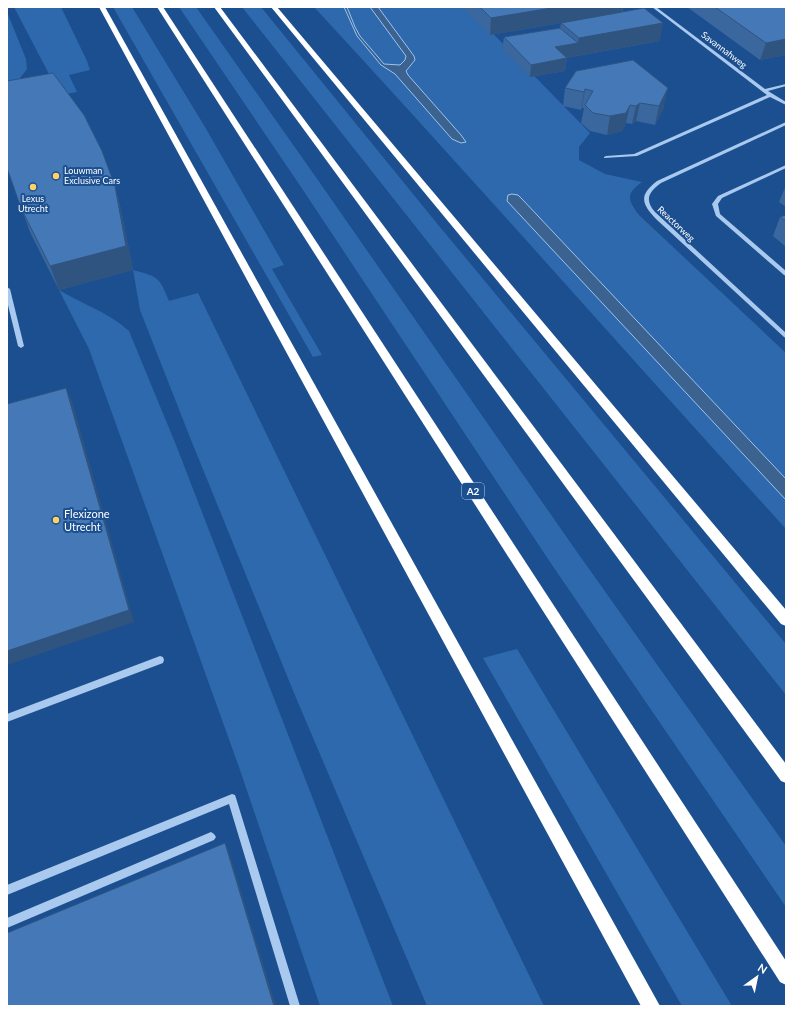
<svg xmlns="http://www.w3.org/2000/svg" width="793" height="1013" font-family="Lato,sans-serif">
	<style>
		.green { fill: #2e69ad }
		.water { fill: #3c6290; stroke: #9cc4f0 }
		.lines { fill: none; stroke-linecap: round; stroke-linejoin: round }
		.minor { fill: #a9c9ee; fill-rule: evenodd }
		.highway { fill: #fff; fill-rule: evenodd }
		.wall { fill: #3a679d }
		.shaded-wall { fill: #305480 }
		.building { fill: #4478b7; stroke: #305480 }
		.poi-dot { fill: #ffd166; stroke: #1b4f8f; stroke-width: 1.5 }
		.labels { text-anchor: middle; stroke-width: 4; stroke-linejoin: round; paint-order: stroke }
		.far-street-label { font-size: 9px; fill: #fff; stroke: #1b4f8f }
		.far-poi-label { font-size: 9px; fill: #fff; stroke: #1b4f8f; text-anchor: start }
		.shield { fill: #1b4f8f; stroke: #bbcadd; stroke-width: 1 }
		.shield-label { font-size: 10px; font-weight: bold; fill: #fff }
		.poi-label { font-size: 11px; fill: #fff; stroke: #1b4f8f; text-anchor: start }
	</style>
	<rect width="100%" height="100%" fill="#1b4f8f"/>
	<g class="green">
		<path d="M14 7H61L87 61 90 70 69 75 77 92 60 95Z"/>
		<path d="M113 7H132L205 127 284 265 272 269 322 355 313 357Z"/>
		<path d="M179 7H196L320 183 577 552 786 846V907L550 562 301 187Z"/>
		<path d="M242 7H261L435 221 786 644V695Z"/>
		<path d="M314 7H467L590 133 579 147V160L605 174 642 182C625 194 628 200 639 215L786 353V529C628 355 473 179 314 7Z"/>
		<path d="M7 12 26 59 27 69 7 95Z"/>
		<path d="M133 270C158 277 159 276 169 301L198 293 544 1006H427L294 693 191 440 140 310Z"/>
		<path d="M59 290C82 304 110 313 129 331L176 445 393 1006H320L240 770 89 349Z"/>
		<path d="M517 649 732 1006H682L483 658Z"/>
	</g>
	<g class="water">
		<path d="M344 7H347L355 27 360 36 384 64 400 65 405 60 406 56 370 7H378L414 56 415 60 406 71 408 75 461 135 466 142 461 143 452 139 395 74 381 65 357 36Z"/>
		<path d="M512 194 518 195 522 199 786 479V500L507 201 508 195Z"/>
	</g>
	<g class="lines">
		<g class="minor">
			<path d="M652 7H656L765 89 786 84V86L768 91 786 102V105L770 97 637 156 604 158V157L606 156 634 154 767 95Z"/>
			<path d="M786 122V125L661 183C649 192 644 199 655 212L786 333V338L784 337 656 219C641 203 639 195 657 181Z"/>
			<path d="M786 165V168L722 198 718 204 720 214 786 271V276L784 275 716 216 712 204 718 196Z"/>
			<path d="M7 287 10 289 24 346 21 348 18 346 7 301Z"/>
			<path d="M160 656 163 657 164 660 163 663 7 722V714Z"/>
			<path d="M232 794 235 795 236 798 300 1006H290L229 804 7 895V885Z"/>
			<path d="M211 832 214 834 216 837 214 840 7 928V918Z"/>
		</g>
		<g class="highway">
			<path d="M99 7H105L660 1006H641Z"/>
			<path d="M157 7H163L786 961V985L780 982Z"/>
			<path d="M214 7H220L786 764V783L781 781Z"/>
			<path d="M271 7H277L786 610V626L781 624Z"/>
		</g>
	</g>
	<g class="wall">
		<path d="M462 7H623V12L660 41 566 58H567L565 71 530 77 502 50 504 37 560 28 561 23 490 35Z"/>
		<path d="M687 7H786V55L760 60Z"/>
		<path d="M576 71 664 107 655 125 636 121 632 124 626 123 622 131 607 135 590 131 581 123 584 108H582L581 110 563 106 565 88Z"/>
		<path d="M7 168 115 186 121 210 133 270 59 290 30 232Z"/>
		<path d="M786 185V207L779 202Z"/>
		<path d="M786 215V247L773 236 780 217Z"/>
	</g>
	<g class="shaded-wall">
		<path d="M557 7H623L622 13 490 35 491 18Z"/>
		<path d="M663 23 660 41 554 60 555 47 578 43 579 38Z"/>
		<path d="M786 39V55L760 60 766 43Z"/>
		<path d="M567 58 565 71 530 77 531 65Z"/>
		<path d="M668 88 664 107 655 125 659 106Z"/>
		<path d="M585 89 582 108 581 110 584 92Z"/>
		<path d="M640 103 636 121 632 124 636 106Z"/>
		<path d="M630 105 626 123 622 131 607 135 610 116Z"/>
		<path d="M115 186 121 210 133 270 59 290 50 266Z"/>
		<path d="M66 388 72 401 134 622 7 665V651Z"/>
		<path d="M225 843 229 852 276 1006H274Z"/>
	</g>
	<g class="building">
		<path d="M480 7H557L491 18Z"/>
		<path d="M715 7H786V39L766 43Z"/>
		<path d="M644 8 663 23 579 38 561 23Z"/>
		<path d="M560 28 578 43 555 47 567 58 531 65 504 37Z"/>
		<path d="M633 60 668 88 659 106 640 103 636 106 630 105 626 113 610 116 593 113 585 105 593 91 585 89 584 92 565 88 576 71Z"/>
		<path d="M53 73 84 115 102 151 115 186 126 246 50 266 21 208 7 168V81Z"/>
		<path d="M786 215V221L780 217Z"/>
		<path d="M66 388 129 610 7 651V404Z"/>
		<path d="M225 843 274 1006H7V933Z"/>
	</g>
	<g class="poi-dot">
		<circle cx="56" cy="176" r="4"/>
		<circle cx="33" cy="187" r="4"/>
		<circle cx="56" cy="520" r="4"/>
	</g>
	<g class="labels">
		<g class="far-street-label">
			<text transform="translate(724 50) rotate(37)" y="3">Savannahweg</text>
			<text transform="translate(676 224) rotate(43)" y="3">Reactorweg</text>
		</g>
		<g class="far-poi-label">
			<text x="64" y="174">Louwman<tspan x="64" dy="10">Exclusive Cars</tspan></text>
			<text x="33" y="202" text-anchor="middle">Lexus<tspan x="33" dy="10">Utrecht</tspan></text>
		</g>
		<rect class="shield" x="462" y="483" width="22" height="16" rx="3"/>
		<g class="shield-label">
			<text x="473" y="495">A2</text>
		</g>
		<g class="poi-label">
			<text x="64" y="518">Flexizone<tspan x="64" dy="13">Utrecht</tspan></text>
		</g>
	</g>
	<rect width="793" height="1013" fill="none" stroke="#ffffff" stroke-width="16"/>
	<g transform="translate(757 977) rotate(33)" stroke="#1b4f8f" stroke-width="3" paint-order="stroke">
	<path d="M0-3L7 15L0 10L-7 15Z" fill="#ffffff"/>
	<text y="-6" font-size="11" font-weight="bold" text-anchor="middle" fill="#ffffff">N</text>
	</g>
</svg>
